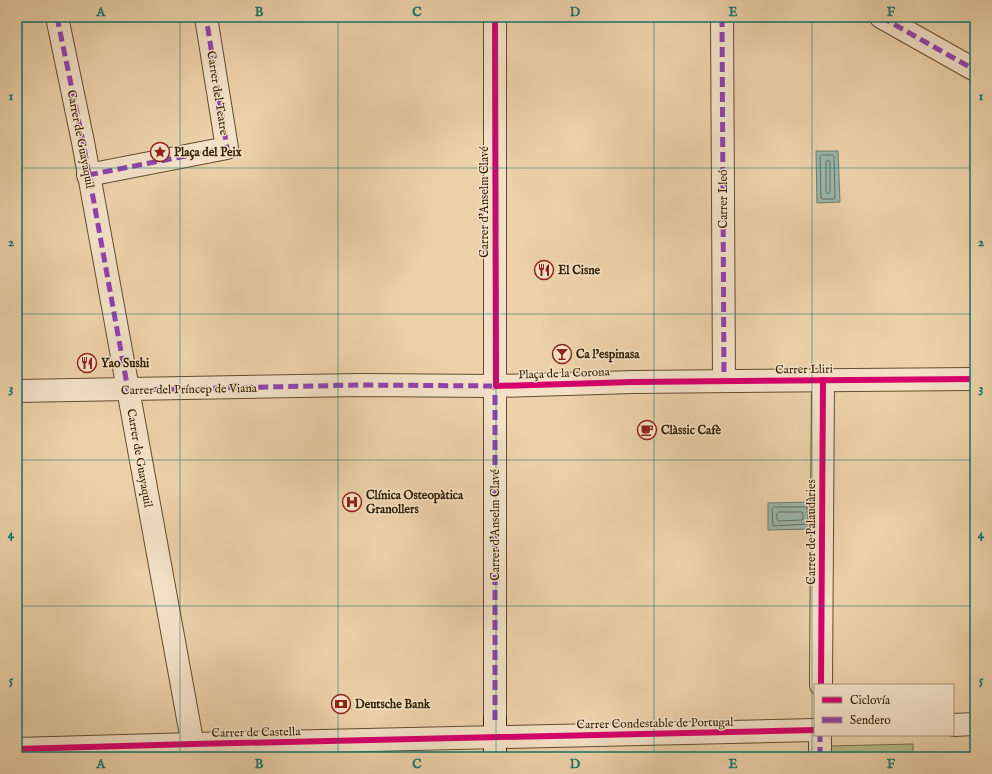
<svg xmlns="http://www.w3.org/2000/svg" width="992" height="774" font-family="'IM FELL English',serif">
	<style>
		.green { fill: #b6bb89; stroke: #766e45 }
		.water { fill: #99b6ae; stroke: #717a69 }
		.lines { fill: none; stroke-linecap: round; stroke-linejoin: round }
		.shore { stroke: #686c58; stroke-width: 1 }
		.street-casing { stroke: #644d2b; stroke-width: 24 }
		.secondary-casing { stroke: #362101; stroke-width: 24 }
		.street { stroke: #f3e0c7; stroke-width: 22 }
		.secondary { stroke: #f3e0c7; stroke-width: 22 }
		.quiet { stroke: #8e44ad; stroke-width: 5; stroke-dasharray: 10 5; stroke-linecap: butt }
		.cycleway-casing { stroke: #f3e0c7; stroke-width: 8 }
		.cycleway { stroke: #d6006c; stroke-width: 6 }
		.grid { fill: none; stroke: #0f766e; stroke-width: 1; stroke-opacity: 0.55 }
		.labels { text-anchor: middle; stroke-width: 3; stroke-linejoin: round; paint-order: stroke }
		.street-label { font-size: 12px; fill: #362101; stroke: #f3e0c7 }
		.poi-label { font-size: 12px; font-weight: bold; fill: #362101; stroke: #f3e0c7; text-anchor: start }
		.neatline { fill: none; stroke: #0f766e; stroke-width: 1.5 }
		.grid-label { font-size: 13px; text-anchor: middle; font-weight: bold; fill: #0f766e }
	</style>
	<rect width="100%" height="100%" fill="#ecd0a9"/>
	<filter id="stains"><feTurbulence type="fractalNoise" baseFrequency=".005" numOctaves="4"/><feColorMatrix values="0 0 0 0 .2 0 0 0 0 .09 0 0 0 0 .02 0 0 0 .5 -.17"/></filter>
	<radialGradient id="worn" r=".72"><stop offset=".6" stop-color="#630" stop-opacity="0"/><stop offset="1" stop-color="#630" stop-opacity=".3"/></radialGradient>
	<path class="green" d="M913 744V757H830V746Z"/>
	<g class="water">
		<path d="M816 151H838L840 202 817 203Z"/>
		<path d="M812 502 813 529 768 530V503Z"/>
	</g>
	<g class="lines">
		<g class="shore">
			<path d="M822 155H833L834 157 835 197 834 199H823L821 198 820 157Z"/>
			<path d="M828 160 830 162V192L828 194 826 192V162Z"/>
			<path d="M774 507H807L808 524 773 526 772 509Z"/>
			<path d="M779 512H802L803 513V519L802 520 778 521 777 519V514Z"/>
		</g>
		<g class="street-casing">
			<g id="street">
				<path d="M57 17 83 142 195 757"/>
				<path d="M722 17 724 381"/>
				<path d="M881 17 975 70"/>
				<path d="M88 175 227 148 206 17"/>
				<path d="M17 391 360 385 496 386 633 382 975 379"/>
				<path d="M821 685 823 380"/>
				<path d="M495 720V17"/>
				<path d="M953 725 975 724"/>
				<path d="M17 749 193 744 815 730"/>
				<path d="M820 757V735"/>
			</g>
		</g>
		<g class="secondary-casing">
			<path id="secondary" d="M495 720V757"/>
		</g>
		<use href="#street" class="street"/>
		<use href="#secondary" class="secondary"/>
		<g class="quiet">
			<path d="M57 17 83 142 128 390 360 385 499 386"/>
			<path d="M722 17 724 381"/>
			<path d="M881 17 975 70"/>
			<path d="M88 175 227 148 206 17"/>
			<path d="M495 720V382"/>
			<path d="M820 757V735"/>
		</g>
		<g class="cycleway-casing">
			<g id="cycleway">
				<path d="M495 17 496 386 633 382 975 379"/>
				<path d="M821 685 823 380"/>
				<path d="M17 749 193 744 815 730"/>
			</g>
		</g>
		<use href="#cycleway" class="cycleway"/>
	</g>
	<path class="grid" d="M180 17V757M338 17V757M496 17V757M654 17V757M812 17V757M17 168H975M17 314H975M17 460H975M17 606H975"/>
	<defs>
		<g id="sight-ring" transform="scale(1)"><circle r="9.5" fill="#f3e0c7" stroke="#8f2418" stroke-width="1.5"/><path d="M0-6L1.8-2.2L6-1.7L2.9 1.2L3.7 5.4L0 3.3L-3.7 5.4L-2.9 1.2L-6-1.7L-1.8-2.2Z" fill="#8f2418"/></g>
		<g id="restaurant-ring" transform="scale(1)"><circle r="9.5" fill="#f3e0c7" stroke="#8f2418" stroke-width="1.5"/><path d="M-5-6h1v4h1v-4h1v4h1v-4h1v5L-1.5 .5V6h-2V.5L-5-1ZM5-6V6H3V1.5H1.5Q1.5-4 5-6Z" fill="#8f2418"/></g>
		<g id="bar-ring" transform="scale(1)"><circle r="9.5" fill="#f3e0c7" stroke="#8f2418" stroke-width="1.5"/><path d="M-6-5H6L.8 .8V4.5H3.5V6h-7V4.5H-.8V.8Z" fill="#8f2418"/></g>
		<g id="cafe-ring" transform="scale(1)"><circle r="9.5" fill="#f3e0c7" stroke="#8f2418" stroke-width="1.5"/><path d="M-5.5-4.5H6V0H3Q3 3.5 0 3.5H-2.5Q-5.5 3.5-5.5 0ZM3-3.2v2h1.7v-2ZM-6 4.5H4V6H-6Z" fill="#8f2418"/></g>
		<g id="hospital-ring" transform="scale(1)"><circle r="9.5" fill="#f3e0c7" stroke="#8f2418" stroke-width="1.5"/><path d="M-5-5h3v3.5h4V-5h3V5h-3V1.5h-4V5h-3Z" fill="#8f2418"/></g>
		<g id="bank-ring" transform="scale(1)"><circle r="9.5" fill="#f3e0c7" stroke="#8f2418" stroke-width="1.5"/><path d="M-6-4H6V4H-6ZM0-2.3a2.3 2.3 0 1 0 0 4.6a2.3 2.3 0 1 0 0-4.6Z" fill="#8f2418"/></g>
	</defs>
	<g fill-rule="evenodd">
		<use href="#sight-ring" x="160" y="152"/>
		<use href="#restaurant-ring" x="544" y="270"/>
		<use href="#bar-ring" x="562" y="354"/>
		<use href="#restaurant-ring" x="87" y="363"/>
		<use href="#cafe-ring" x="647" y="430"/>
		<use href="#hospital-ring" x="352" y="502"/>
		<use href="#bank-ring" x="341" y="704"/>
	</g>
	<g class="labels">
		<g class="street-label">
			<text transform="translate(218 93) rotate(81)" y="4">Carrer del Teatre</text>
			<text transform="translate(81 139) rotate(79)" y="4">Carrer de Guayaquil</text>
			<text transform="translate(723 199) rotate(-90)" y="4">Carrer Lleó</text>
			<text transform="translate(484 202) rotate(-90)" y="4">Carrer d'Anselm Clavé</text>
			<text transform="translate(804 369) rotate(-1)" y="4">Carrer Lliri</text>
			<text transform="translate(564 373) rotate(-2)" y="4">Plaça de la Corona</text>
			<text transform="translate(189 389) rotate(-1)" y="4">Carrer del Príncep de Viana</text>
			<text transform="translate(140 458) rotate(80)" y="4">Carrer de Guayaquil</text>
			<text transform="translate(495 525) rotate(-90)" y="4">Carrer d'Anselm Clavé</text>
			<text transform="translate(811 532) rotate(-90)" y="4">Carrer de Palaudàries</text>
			<text transform="translate(655 723) rotate(-1)" y="4">Carrer Condestable de Portugal</text>
			<text transform="translate(256 732) rotate(-1)" y="4">Carrer de Castella</text>
		</g>
		<g class="poi-label">
			<text x="174" y="156">Plaça del Peix</text>
			<text x="558" y="274">El Cisne</text>
			<text x="576" y="358">Ca l’espinasa</text>
			<text x="101" y="367">Yao Sushi</text>
			<text x="661" y="434">Clàssic Cafè</text>
			<text x="366" y="499">Clínica Osteopàtica<tspan x="366" dy="14">Granollers</tspan></text>
			<text x="355" y="708">Deutsche Bank</text>
		</g>
	</g>
	<rect width="992" height="774" fill="none" stroke="#ecd0a9" stroke-width="44"/>
	<rect x="814" y="684" width="140" height="52" fill="#f3e0c7" stroke="#a79478"/>
	<rect x="822" y="697" width="20" height="6" fill="#d6006c" stroke="#a79478"/>
	<text x="850" y="704" font-size="12" fill="#362101">Ciclovía</text>
	<rect x="822" y="717" width="20" height="6" fill="#8e44ad" stroke="#a79478"/>
	<text x="850" y="724" font-size="12" fill="#362101">Sendero</text>
	<rect x="22" y="22" width="948" height="730" class="neatline"/>
	<g class="grid-label">
		<text x="101" y="16">A</text>
		<text x="259" y="16">B</text>
		<text x="417" y="16">C</text>
		<text x="575" y="16">D</text>
		<text x="733" y="16">E</text>
		<text x="891" y="16">F</text>
		<text x="11" y="100">1</text>
		<text x="981" y="100">1</text>
		<text x="11" y="246">2</text>
		<text x="981" y="246">2</text>
		<text x="11" y="392">3</text>
		<text x="981" y="392">3</text>
		<text x="11" y="538">4</text>
		<text x="981" y="538">4</text>
		<text x="11" y="684">5</text>
		<text x="981" y="684">5</text>
		<text x="101" y="768">A</text>
		<text x="259" y="768">B</text>
		<text x="417" y="768">C</text>
		<text x="575" y="768">D</text>
		<text x="733" y="768">E</text>
		<text x="891" y="768">F</text>
	</g>
	<rect width="100%" height="100%" filter="url(#stains)"/>
	<rect width="100%" height="100%" fill="url(#worn)"/>
</svg>
